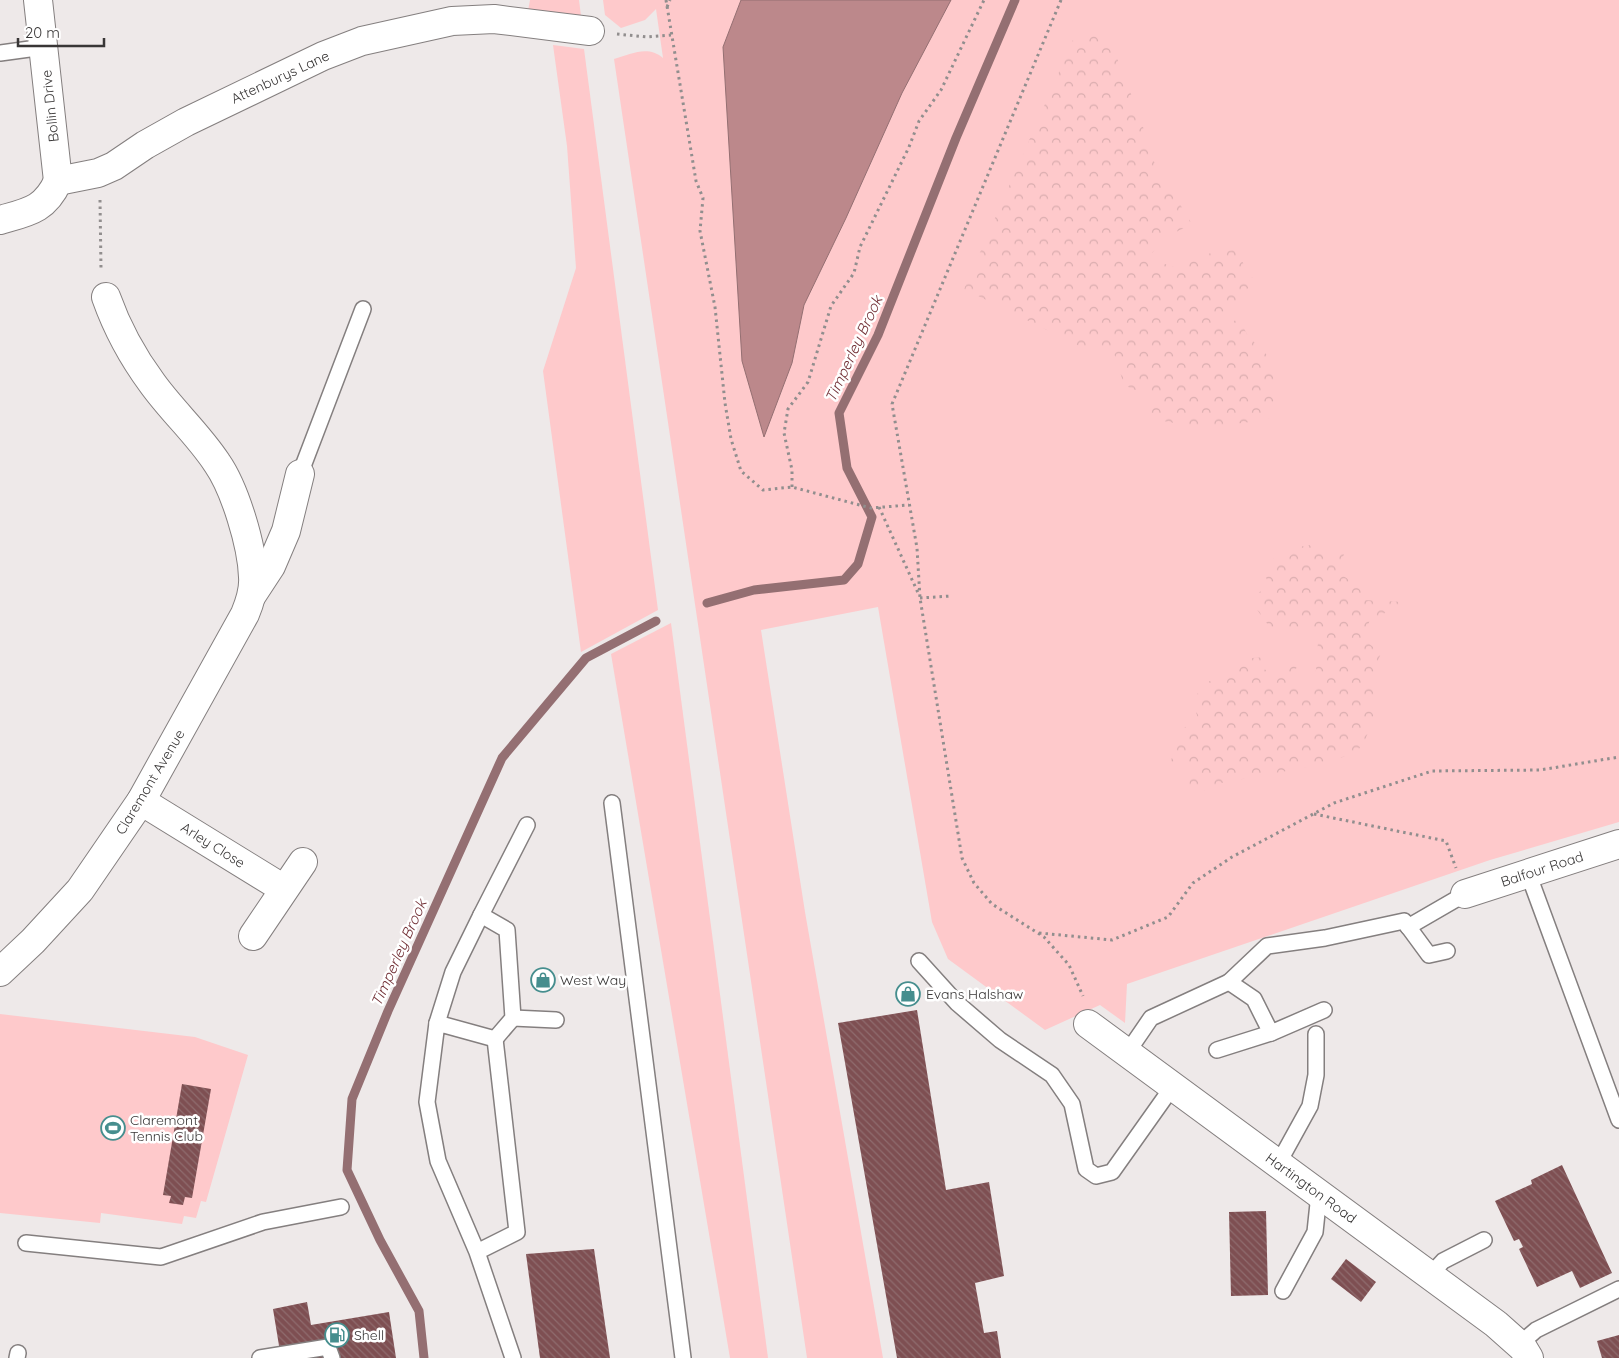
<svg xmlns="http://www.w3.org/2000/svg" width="1619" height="1358" font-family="Quicksand,sans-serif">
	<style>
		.green { fill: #fec9cb }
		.forest { fill: url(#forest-crowns) }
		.water { fill: #bc888b; stroke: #946f72 }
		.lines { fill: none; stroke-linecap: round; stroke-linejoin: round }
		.stream { stroke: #946f72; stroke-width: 9 }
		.building { fill: url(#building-back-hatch) }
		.service-casing { stroke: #847f7f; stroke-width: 18 }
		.minor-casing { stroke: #847f7f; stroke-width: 30 }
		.path { stroke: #918e8e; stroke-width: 3; stroke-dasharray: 2.5 4; stroke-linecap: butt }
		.service { stroke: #fff; stroke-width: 15 }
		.minor { stroke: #fff; stroke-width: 28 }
		.labels { text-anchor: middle; stroke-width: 5; stroke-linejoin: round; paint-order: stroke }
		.street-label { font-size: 14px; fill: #383636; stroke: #fff }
		.poi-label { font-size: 14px; fill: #383636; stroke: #fff; text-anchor: start }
		.water-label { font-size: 15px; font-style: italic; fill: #733137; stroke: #fff }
	</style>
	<defs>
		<pattern id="forest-crowns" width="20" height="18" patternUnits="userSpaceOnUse" patternTransform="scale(1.25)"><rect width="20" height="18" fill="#fec9cb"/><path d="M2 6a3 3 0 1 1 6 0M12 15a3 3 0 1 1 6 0" fill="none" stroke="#daadaf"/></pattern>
		<pattern id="building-back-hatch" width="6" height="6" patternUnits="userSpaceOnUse" patternTransform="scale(1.25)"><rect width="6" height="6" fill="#7e4f52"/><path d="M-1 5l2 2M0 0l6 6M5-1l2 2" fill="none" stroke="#8f6c6e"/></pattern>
	</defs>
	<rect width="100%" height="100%" fill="#eee9e9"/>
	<g class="green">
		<path d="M530 0H579L582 24 527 16Z"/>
		<path d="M603 0H1619V822L1490 860 1127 984 1125 1023 1100 1005 1045 1030 948 959 932 922 878 607 761 630 805 912 883 1358H807L614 59C631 54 648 45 663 58L656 9 645 20 621 28 605 15Z"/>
		<path d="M553 45 584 49 658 610 581 652 543 371 576 268 567 146Z"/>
		<path d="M671 623 768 1358H730L611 654Z"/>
		<path d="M0 1014 195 1037 248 1055 206 1202 201 1201 196 1218 184 1216 182 1224 101 1213 100 1223 0 1213Z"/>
	</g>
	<g class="forest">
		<path d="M1096 35 1115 51 1123 77 1130 90 1136 114 1144 129 1150 155 1192 224 1164 238 1149 257 1172 267 1211 253 1235 250 1253 279 1240 302 1221 326 1239 319 1248 336 1272 360 1277 378 1271 418C1227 427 1194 429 1151 418L1148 409 1155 392 1135 390 1124 385 1113 350H1087L964 289 1073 40Z"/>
		<path d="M1309 545 1322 552 1344 554 1338 573 1367 590 1364 600 1404 602 1369 622 1367 642 1381 653 1374 672 1379 693 1370 728 1363 745 1353 754 1309 767 1221 783 1189 797 1190 767 1170 764 1180 731 1198 718 1192 701 1207 681 1221 682 1238 667 1251 646 1252 658 1266 657 1264 669 1280 678 1293 656 1298 666 1288 679 1305 687 1315 683 1319 628 1304 632 1271 629 1250 600 1268 585 1265 573 1274 571 1273 556 1287 559 1299 547Z"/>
	</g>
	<path class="water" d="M741 0H951L902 93 846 218 804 305 792 363 764 437 742 361 723 47Z"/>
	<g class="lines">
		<g class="stream">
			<path d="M707 603 754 590 844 580 858 564 872 517 847 468 839 413 878 335 956 138 1015 0"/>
			<path d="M424 1358 419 1311 380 1240 347 1170 352 1099 388 1011 502 758 586 658 656 621"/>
		</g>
	</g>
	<g class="building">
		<path d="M917 1010 946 1190 989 1182 1004 1276 975 1283 984 1333 997 1331 1001 1358H897L838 1023Z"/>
		<path d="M182 1084 211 1089 192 1198 185 1197 183 1205 169 1203 171 1196 163 1195Z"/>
		<path d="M1562 1165 1612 1273 1580 1288 1572 1271 1537 1287 1519 1249 1523 1247 1519 1239 1514 1241 1495 1201 1532 1184 1531 1180Z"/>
		<path d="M1266 1211 1268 1295 1231 1296 1229 1212Z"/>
		<path d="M594 1249 610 1358H540L526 1254Z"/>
		<path d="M1346 1259 1376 1282 1361 1302 1331 1279Z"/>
		<path d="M307 1302 311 1325 389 1312 396 1358H281L273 1309Z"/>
		<path d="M1619 1335V1358H1602L1597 1341Z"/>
	</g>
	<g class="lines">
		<g class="service-casing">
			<g id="service">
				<path d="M0 53 44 47"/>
				<path d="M300 474 363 309"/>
				<path d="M612 803 683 1358"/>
				<path d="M1528 873 1619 1120"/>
				<path d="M481 915 527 825"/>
				<path d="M1408 927 1465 894"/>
				<path d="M919 961 957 1003 1000 1040 1052 1075 1072 1104 1086 1169 1096 1176 1112 1172 1173 1086"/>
				<path d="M1229 982 1267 946 1325 938 1404 921 1429 955 1447 951"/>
				<path d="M513 1018 556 1020"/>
				<path d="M437 1023 453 972 481 915 507 930 513 1018 495 1039"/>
				<path d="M1217 1050 1271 1033"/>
				<path d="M1127 1053 1151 1018 1229 982 1254 999 1271 1033 1324 1010"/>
				<path d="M1278 1164 1310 1106 1316 1075V1034"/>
				<path d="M26 1243 161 1257 263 1222 341 1207"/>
				<path d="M477 1252 517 1232 495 1039 437 1023 427 1102 438 1161 477 1252 513 1358"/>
				<path d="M1430 1275 1443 1261 1484 1240"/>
				<path d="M1283 1291 1315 1232 1319 1194"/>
				<path d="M1519 1345 1536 1330 1619 1289"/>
				<path d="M17 1358 18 1353"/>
				<path d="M260 1358 328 1347 332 1358"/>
			</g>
		</g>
		<g class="minor-casing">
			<g id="minor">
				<path d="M38 0 58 181"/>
				<path d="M58 181 98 173 114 166 145 145 186 122 323 56 362 41 452 21 494 19 590 31"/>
				<path d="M0 220C28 212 45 210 58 181"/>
				<path d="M252 595 271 566 286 531 300 474"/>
				<path d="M141 801 284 889"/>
				<path d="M1465 894 1619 844"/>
				<path d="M253 936 303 862"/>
				<path d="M0 972 33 941 80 890 141 801 245 614C250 602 254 590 253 577 252 545 235 489 217 463 198 434 172 411 152 383 132 356 117 328 106 297"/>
				<path d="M1088 1024 1496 1324 1523 1348 1529 1358"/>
			</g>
		</g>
		<g class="path">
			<path d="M666 0 696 181 703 198 700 231 715 307 725 403 731 439 741 471 763 490 792 487 871 508 909 505"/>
			<path d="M1061 0 892 404 917 548 920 598 962 858 974 883 992 904 1044 937 1069 965 1083 996"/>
			<path d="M667 7 670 0"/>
			<path d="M617 34 647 37 671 35"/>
			<path d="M100 200 101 269"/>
			<path d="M792 487V470L784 433 788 409 808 382 831 306 854 273 860 247 909 147 919 121 941 90 984 0"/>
			<path d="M879 507 919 595"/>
			<path d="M920 598 951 596"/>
			<path d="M1314 814 1446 841 1456 868"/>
			<path d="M1039 933 1112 940 1168 917 1193 883 1232 857 1334 803 1432 771 1540 770 1619 757"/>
		</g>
		<use href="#service" class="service"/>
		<use href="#minor" class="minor"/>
	</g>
	<defs>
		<g id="shop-ring" transform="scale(1.25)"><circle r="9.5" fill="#fff" stroke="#468e8e" stroke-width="1.5"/><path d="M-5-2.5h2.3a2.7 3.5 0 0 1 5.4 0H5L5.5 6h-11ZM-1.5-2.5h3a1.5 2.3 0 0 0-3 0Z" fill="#468e8e"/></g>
		<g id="stadium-ring" transform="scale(1.25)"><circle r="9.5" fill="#fff" stroke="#468e8e" stroke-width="1.5"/><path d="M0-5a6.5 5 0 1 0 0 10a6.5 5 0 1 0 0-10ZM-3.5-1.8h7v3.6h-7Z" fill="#468e8e"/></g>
		<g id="fuel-ring" transform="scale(1.25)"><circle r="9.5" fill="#fff" stroke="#468e8e" stroke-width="1.5"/><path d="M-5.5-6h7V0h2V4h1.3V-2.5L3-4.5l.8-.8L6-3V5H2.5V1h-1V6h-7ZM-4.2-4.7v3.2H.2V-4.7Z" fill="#468e8e"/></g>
	</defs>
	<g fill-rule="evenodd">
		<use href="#shop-ring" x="543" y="980"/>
		<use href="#shop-ring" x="908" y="994"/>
		<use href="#stadium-ring" x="113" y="1128"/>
		<use href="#fuel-ring" x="337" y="1335"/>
	</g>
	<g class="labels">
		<g class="street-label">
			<text transform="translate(280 77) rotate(-25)" y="5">Attenburys Lane</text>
			<text transform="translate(50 106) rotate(-96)" y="5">Bollin Drive</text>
			<text transform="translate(150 782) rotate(-59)" y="5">Claremont Avenue</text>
			<text transform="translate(213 845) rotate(32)" y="5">Arley Close</text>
			<text transform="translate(1542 869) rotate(-18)" y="5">Balfour Road</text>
			<text transform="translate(1311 1188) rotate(36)" y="5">Hartington Road</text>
		</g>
		<g class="poi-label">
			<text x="560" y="985">West Way</text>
			<text x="926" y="999">Evans Halshaw</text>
			<text x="130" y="1125">Claremont<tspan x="130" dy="16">Tennis Club</tspan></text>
			<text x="354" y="1340">Shell</text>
		</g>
		<g class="water-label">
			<text transform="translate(854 349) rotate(-65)" y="5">Timperley Brook</text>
			<text transform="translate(399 953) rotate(-66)" y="5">Timperley Brook</text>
		</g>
	</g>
	<path d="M18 38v8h86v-8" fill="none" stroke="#383636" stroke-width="2.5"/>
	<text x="25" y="38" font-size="15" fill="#383636" stroke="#ffffff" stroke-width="4" paint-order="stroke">20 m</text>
</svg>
